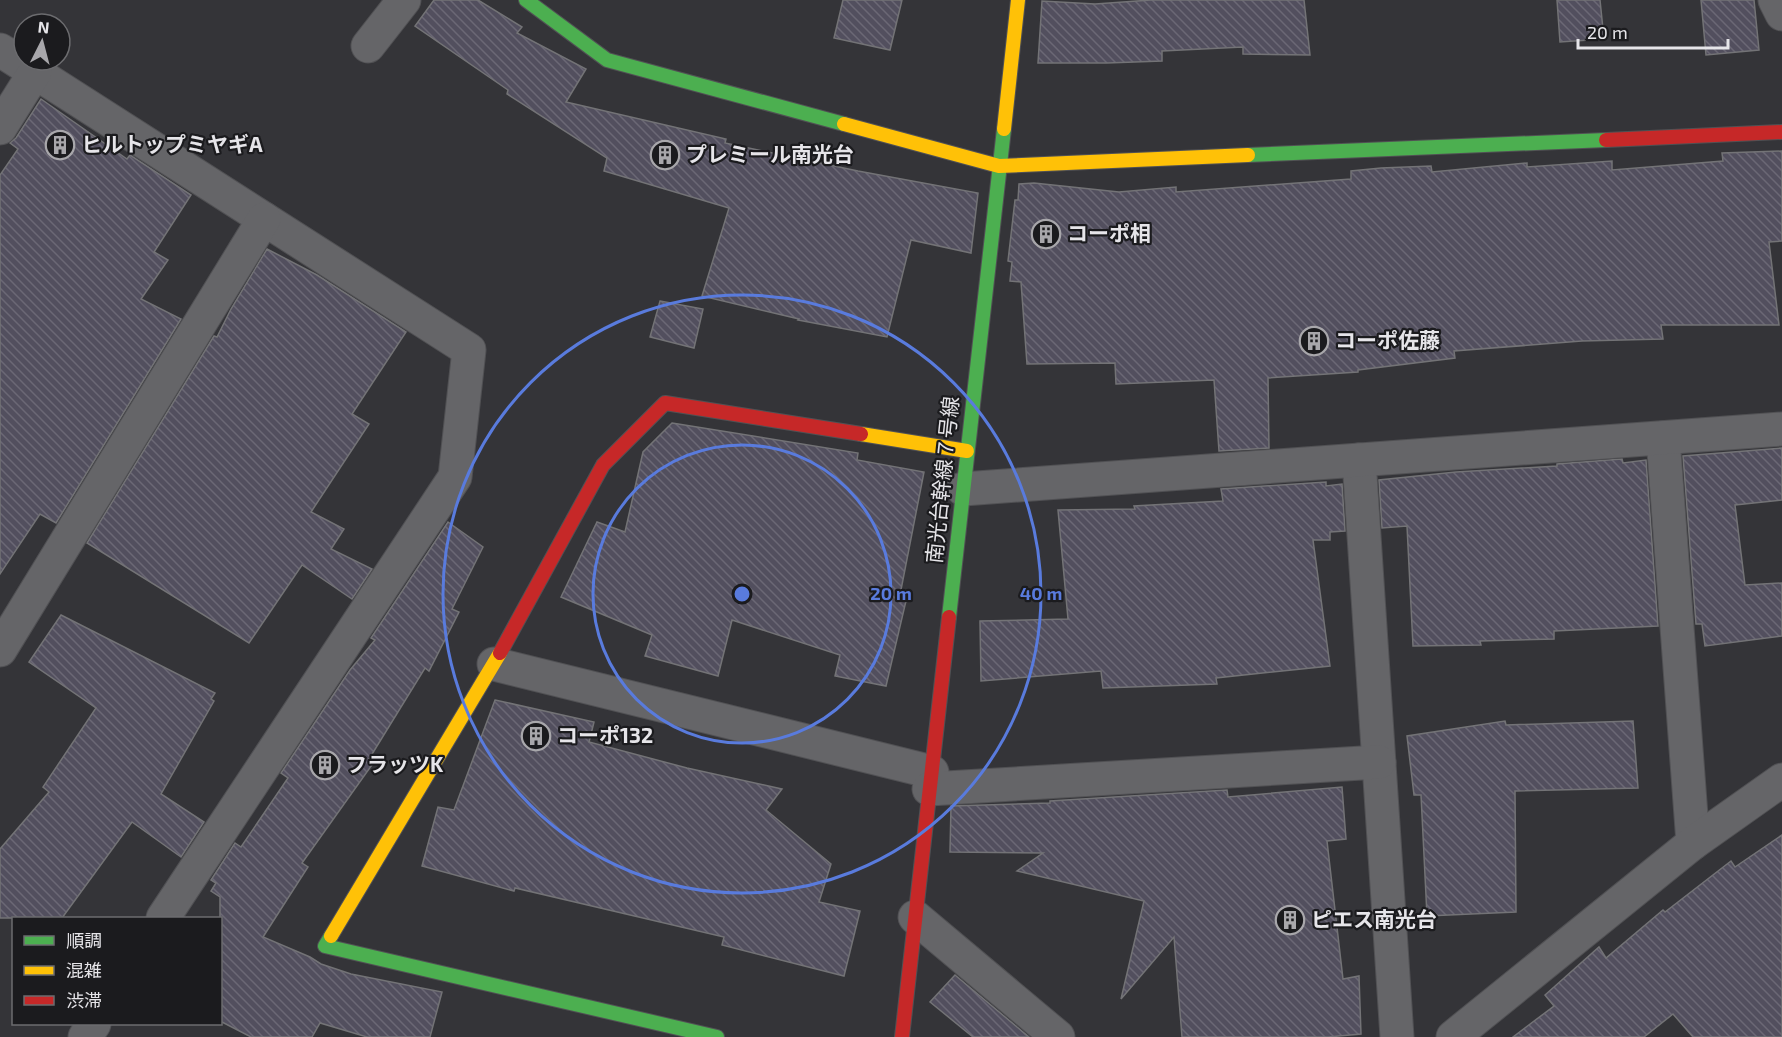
<svg xmlns="http://www.w3.org/2000/svg" width="1782" height="1037" font-family="'Exo 2','Noto Sans JP',sans-serif">
	<style>
		.building { fill: url(#building-back-hatch); stroke: #737376; stroke-width: 1.5 }
		.lines { fill: none; stroke-linecap: round; stroke-linejoin: round }
		.street-casing { stroke: #515154; stroke-width: 35 }
		.fast-casing { stroke: #515154; stroke-width: 16 }
		.slow-casing { stroke: #515154; stroke-width: 16 }
		.jam-casing { stroke: #515154; stroke-width: 16 }
		.street { stroke: #656568; stroke-width: 33 }
		.fast { stroke: #4caf50; stroke-width: 14 }
		.slow { stroke: #ffc107; stroke-width: 14 }
		.jam { stroke: #c62828; stroke-width: 14 }
		.ring { fill: none; stroke: #597bdd; stroke-width: 3 }
		.labels { text-anchor: middle; stroke-width: 4.5; stroke-linejoin: round; paint-order: stroke }
		.poi-label { font-size: 21px; font-weight: bold; fill: #e6e5e9; stroke: #1b1b1e; text-anchor: start }
		.street-label { font-size: 21px; fill: #e6e5e9; stroke: #1b1b1e }
		.centre { fill: #597bdd; stroke: #1b1b1e; stroke-width: 3 }
		.ring-label { font-size: 18px; text-anchor: middle; font-weight: bold; fill: #597bdd; stroke: #1b1b1e; stroke-width: 4.5; stroke-linejoin: round; paint-order: stroke }
	</style>
	<defs>
		<pattern id="building-back-hatch" width="6" height="6" patternUnits="userSpaceOnUse" patternTransform="scale(1.5)"><rect width="6" height="6" fill="#524f5e"/><path d="M-1 5l2 2M0 0l6 6M5-1l2 2" fill="none" stroke="#6b6875"/></pattern>
	</defs>
	<rect width="100%" height="100%" fill="#343438"/>
	<g class="building">
		<path d="M434 0H478L522 27 517 33 586 69 566 102 726 139 725 143 858 171 978 193 971 253 911 240 887 337 798 320 799 319 702 296 729 208 604 171 607 158 507 94 508 90 415 26Z"/>
		<path d="M843 0H902L890 50 834 38Z"/>
		<path d="M1151 0H1304L1310 55 1243 54V47L1162 51V61L1107 63H1038L1042 1 1095 4Z"/>
		<path d="M1557 0H1600L1604 39 1560 42Z"/>
		<path d="M1701 0H1754L1759 50 1706 55Z"/>
		<path d="M41 99 127 159 130 155 191 195 154 252 168 260 141 299 181 319 56 523 40 514 0 574V175L18 149 10 143 16 138Z"/>
		<path d="M1782 151V241L1769 242 1779 325H1661L1663 339 1582 341 1454 351 1455 358 1358 370V372L1268 378 1269 448 1219 451 1214 380 1116 384 1115 363 1027 364 1021 282 1010 281 1012 262 1008 261 1015 200H1018L1019 184 1034 183 1119 192 1176 187V192L1351 179V171L1381 168 1431 166 1432 172 1527 163V167L1612 161V170L1723 161 1722 153Z"/>
		<path d="M267 249 317 275 406 332 352 414 369 424 311 512 344 529 331 549 372 569 352 599 302 565 249 643 87 543 214 336 217 337 231 309Z"/>
		<path d="M660 301 703 309 694 348 650 337Z"/>
		<path d="M672 423 858 453 857 460 924 472 899 600 906 601 886 686 835 676 840 655 732 620 718 676 645 656 652 635 561 597 597 522 625 532 643 452Z"/>
		<path d="M1782 448V500L1735 505 1745 585 1782 583V636L1705 646 1702 624H1696L1683 456Z"/>
		<path d="M1622 459 1623 463 1646 460 1658 626 1554 631V639L1480 641 1481 645 1413 646 1407 526 1382 528 1379 480 1456 472 1557 466V464Z"/>
		<path d="M1326 482V486L1342 484 1345 531 1330 532V540H1313L1330 666 1216 678 1217 684 1103 688 1101 671 981 681 980 621 1068 619 1058 510 1135 509 1134 506 1223 501 1221 489Z"/>
		<path d="M448 522 483 547 452 609 459 612 429 671 425 668 369 759 374 762 302 863 308 867 263 937 310 957 321 964 351 974 442 992 430 1037H367L320 1023 312 1037H251L220 1021V897L211 891 216 883 211 880 235 843 241 847 288 778 281 773 350 670 375 640 371 638Z"/>
		<path d="M61 615 215 693 211 699 214 701 161 794 204 822 181 857 132 822 62 918H0V849L49 792 43 787 96 708 29 662Z"/>
		<path d="M495 700 594 722 589 742 687 768 782 789 766 810 831 864 819 902 860 911 844 976 722 945 724 937 515 888 514 891 422 866 438 807 454 810Z"/>
		<path d="M1505 721 1506 725 1633 721 1638 788 1515 791 1516 912 1427 916 1421 795H1414L1407 736Z"/>
		<path d="M1342 787 1346 839 1327 841 1343 979 1359 976 1361 1034 1328 1037H1182L1174 937 1121 999 1144 901 1017 871 1043 853 950 852 951 806 1050 803V801L1227 790 1228 797Z"/>
		<path d="M1782 835V1037H1693L1673 1014 1644 1037H1513L1554 1006 1545 995 1599 947 1606 958 1663 910 1665 912 1731 861 1735 867Z"/>
		<path d="M955 975 1029 1037H973L930 1002Z"/>
	</g>
	<g class="lines">
		<g class="street-casing">
			<g id="street">
				<path d="M1775 0 1782 14"/>
				<path d="M368 46 404 0"/>
				<path d="M0 50 469 350 455 477 163 918"/>
				<path d="M0 128 35 72"/>
				<path d="M1663 438 1693 843"/>
				<path d="M1359 460 1397 1037"/>
				<path d="M963 489 1782 429"/>
				<path d="M0 650 264 219"/>
				<path d="M494 664 932 772"/>
				<path d="M929 789 1379 762"/>
				<path d="M915 917 1058 1037"/>
				<path d="M85 1037 94 1024"/>
				<path d="M1453 1037 1693 843 1782 780"/>
			</g>
		</g>
		<g class="fast-casing">
			<g id="fast">
				<path d="M526 0 607 60 844 124"/>
				<path d="M1248 155 1606 140"/>
				<path d="M949 617 1004 129"/>
				<path d="M331 936 325 946 717 1037"/>
			</g>
		</g>
		<g class="slow-casing">
			<g id="slow">
				<path d="M844 124 999 166 1248 155"/>
				<path d="M1004 129 1018 0"/>
				<path d="M861 434 967 451"/>
				<path d="M331 936 500 653"/>
			</g>
		</g>
		<g class="jam-casing">
			<g id="jam">
				<path d="M1606 140 1782 132"/>
				<path d="M500 653 603 465 665 403 861 434"/>
				<path d="M902 1037 949 617"/>
			</g>
		</g>
		<use href="#street" class="street"/>
		<use href="#fast" class="fast"/>
		<use href="#slow" class="slow"/>
		<use href="#jam" class="jam"/>
	</g>
	<g class="ring">
		<circle cx="742" cy="594" r="149"/>
		<circle cx="742" cy="594" r="299"/>
	</g>
	<defs>
		<g id="building-ring" transform="scale(1.5)"><circle r="9.5" fill="#1b1b1e" stroke="#a8a7ab" stroke-width="1.5"/><path d="M-4-6H4V6H1V3H-1V6H-4ZM-2.5-4.3h1.7v1.8h-1.7ZM.8-4.3h1.7v1.8H.8ZM-2.5-1h1.7V.8h-1.7ZM.8-1h1.7V.8H.8Z" fill="#a8a7ab"/></g>
	</defs>
	<g fill-rule="evenodd">
		<use href="#building-ring" x="60" y="145"/>
		<use href="#building-ring" x="665" y="155"/>
		<use href="#building-ring" x="1046" y="234"/>
		<use href="#building-ring" x="1314" y="341"/>
		<use href="#building-ring" x="536" y="736"/>
		<use href="#building-ring" x="325" y="765"/>
		<use href="#building-ring" x="1290" y="920"/>
	</g>
	<g class="labels">
		<g class="poi-label">
			<text x="81" y="152">ヒルトップミヤギA</text>
			<text x="686" y="162">プレミール南光台</text>
			<text x="1067" y="241">コーポ相</text>
			<text x="1335" y="348">コーポ佐藤</text>
			<text x="557" y="743">コーポ132</text>
			<text x="346" y="772">フラッツK</text>
			<text x="1311" y="927">ピエス南光台</text>
		</g>
		<g class="street-label">
			<text transform="translate(943 480) rotate(-84)" y="7">南光台幹線７号線</text>
		</g>
	</g>
	<circle cx="742" cy="594" r="9" class="centre"/>
	<g class="ring-label">
		<text x="891" y="600">20 m</text>
		<text x="1041" y="600">40 m</text>
	</g>
	<rect x="12" y="917" width="210" height="108" fill="#1b1b1e" stroke="#6c6c6f" stroke-width="1.5"/>
	<rect x="24" y="936" width="30" height="9" fill="#4caf50" stroke="#6c6c6f" stroke-width="1.5"/>
	<text x="66" y="947" font-size="18" fill="#e6e5e9">順調</text>
	<rect x="24" y="966" width="30" height="9" fill="#ffc107" stroke="#6c6c6f" stroke-width="1.5"/>
	<text x="66" y="977" font-size="18" fill="#e6e5e9">混雑</text>
	<rect x="24" y="996" width="30" height="9" fill="#c62828" stroke="#6c6c6f" stroke-width="1.5"/>
	<text x="66" y="1007" font-size="18" fill="#e6e5e9">渋滞</text>
	<g transform="translate(42 42) rotate(6)"><circle r="28" fill="#1b1b1e" stroke="#6c6c6f" stroke-width="1.5"/>
	<path d="M0-4.5L10 22L0 15L-10 22Z" fill="#a8a7ab"/>
	<text y="-9" font-size="16" font-weight="bold" text-anchor="middle" fill="#e6e5e9">N</text>
	</g>
	<path d="M1578 39v9h150v-9" fill="none" stroke="#e6e5e9" stroke-width="3"/>
	<text x="1587" y="39" font-size="18" fill="#e6e5e9" stroke="#1b1b1e" stroke-width="4.5" paint-order="stroke">20 m</text>
</svg>
